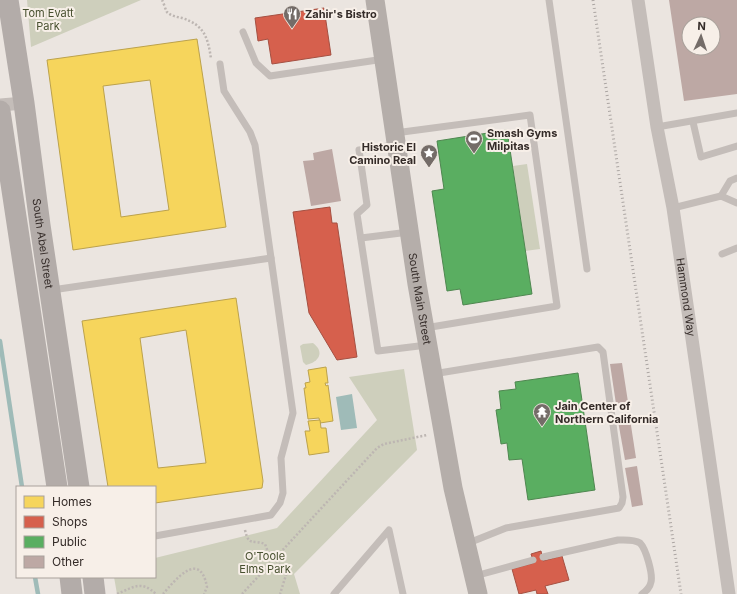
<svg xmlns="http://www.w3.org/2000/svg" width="737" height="594" font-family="Inter,sans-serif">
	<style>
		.green { fill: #cecfbc }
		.water { fill: #9fbbb8 }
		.homes { fill: #f6d55c; stroke: #bca24c; fill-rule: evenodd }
		.shops { fill: #d6604d; stroke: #a55042 }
		.public { fill: #5aae61; stroke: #4f8750 }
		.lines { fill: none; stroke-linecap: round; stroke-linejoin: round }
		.stream { stroke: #9fbbb8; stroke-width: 4.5 }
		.building { fill: #bda8a4; fill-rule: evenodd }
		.path { stroke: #bdb6b2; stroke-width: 2.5; stroke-dasharray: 2 2; stroke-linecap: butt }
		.lane { stroke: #c4bdb9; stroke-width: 7 }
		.street { stroke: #c4bdb9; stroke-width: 13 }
		.secondary { stroke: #b5aeaa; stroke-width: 19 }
		.primary { stroke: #b3aca9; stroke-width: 21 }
		.rail { stroke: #aca6a3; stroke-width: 3; stroke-dasharray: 1 3; stroke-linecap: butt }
		.labels { text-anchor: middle; stroke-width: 4; stroke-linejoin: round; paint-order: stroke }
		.park-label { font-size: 11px; fill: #47502f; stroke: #f7efe8 }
		.poi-label { font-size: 11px; font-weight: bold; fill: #342b28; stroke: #f7efe8; text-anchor: start }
		.street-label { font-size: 11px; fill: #342b28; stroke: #f7efe8 }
	</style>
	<rect width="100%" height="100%" fill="#ebe5e0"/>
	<g class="green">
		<path d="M27 0H141L31 47Z"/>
		<path d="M527 164 540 249 525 251 513 166Z"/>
		<path d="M313 343C325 352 319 362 306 365L303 362 300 346 303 344Z"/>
		<path d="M404 369 417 450 294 574 300 594H117L114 577H155V558L277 528 377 420 349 377Z"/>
	</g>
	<path class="water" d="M352 394 357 428 341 430 336 397Z"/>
	<g class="homes">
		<path d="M197 39 226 227 73 250 47 60ZM150 80 169 210 121 217 103 86Z"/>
		<path d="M236 298 263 481 262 488 155 503V487H108L82 321ZM186 330 206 463 158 468 140 338Z"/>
		<path d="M326 367 328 383H325L326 386 328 385 333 421 320 423 319 418 308 419 304 388H306L305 383 310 382 308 370Z"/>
		<path d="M320 420 321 428H326L329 452 309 455 305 431H310L308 421Z"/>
	</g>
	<g class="shops">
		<path d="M324 8 331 55 272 64 268 39 258 41 255 18Z"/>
		<path d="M330 207 332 223H337L357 357 337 360 309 313 293 212Z"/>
		<path d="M541 551 543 561 562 556 569 580 545 586 548 594H537L536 590 519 594 512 569 534 563 531 554Z"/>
	</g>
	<g class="public">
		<path d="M507 130 532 294 463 305 460 289 447 291 432 191 444 189 437 141Z"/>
		<path d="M578 373 595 490 528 500 522 459 509 460 507 443 501 444 496 410 501 409 499 391 516 389 515 382Z"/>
	</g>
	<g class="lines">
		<g class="stream">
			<path d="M0 341 22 487"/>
			<path d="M35 577 38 594"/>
		</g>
	</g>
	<g class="building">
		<path d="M669 0H737V94L684 101ZM689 24H713V48H689Z"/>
		<path d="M332 149 341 201 311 206 303 161 314 160 313 153Z"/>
		<path d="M622 363 628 402 616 404 610 364Z"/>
		<path d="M630 419 636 458 625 460 618 421Z"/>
		<path d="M637 466 643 505 632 507 625 468Z"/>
	</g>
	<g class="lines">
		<g class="path">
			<path d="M162 0C164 3 165 9 167 12 171 16 177 17 182 18 204 25 208 37 211 59"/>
			<path d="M245 530C249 547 252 539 265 544L268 552 280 565 286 575 280 594"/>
			<path d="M117 594C134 587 141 580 156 594"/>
			<path d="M163 594C175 580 200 549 207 587L204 594"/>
			<path d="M242 594 377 448 384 444 427 435"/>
		</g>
		<g class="lane">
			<path d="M549 0 587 269"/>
			<path d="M243 32 256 63 270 76 384 59"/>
			<path d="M693 122 701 157 737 146"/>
			<path d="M657 127 737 113"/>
			<path d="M395 133 530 115 557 306 425 328"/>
			<path d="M395 145 359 150 367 205 357 214 378 351 427 345"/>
			<path d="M721 196 730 181 737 178"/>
			<path d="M673 208 721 196 737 203"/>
			<path d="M361 238 409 232"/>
			<path d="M722 254 737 248"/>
			<path d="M52 290 271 258"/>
			<path d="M433 374 598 347 603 352 623 497 622 503 619 508 506 528 466 544"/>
			<path d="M155 536 271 515 280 503 283 493 281 458 293 413 255 145 250 132 224 91 220 64"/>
			<path d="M543 557 618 540C624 540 634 539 640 543 646 549 653 574 651 582 650 588 646 591 642 594"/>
			<path d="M475 576 533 560"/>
			<path d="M334 594 389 530 403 594"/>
		</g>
		<g class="street">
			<path id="s1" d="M638 0 657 127 673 208 729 594"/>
			<path d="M0 105 24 103"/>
		</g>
		<path class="secondary" id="s2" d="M375 0 417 284 453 488 478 594"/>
		<g class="primary">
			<path id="s3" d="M8 0 24 103 40 225 79 487"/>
			<path d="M0 111 57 487"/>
			<path d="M70 577 72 594"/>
			<path d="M93 577 95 594"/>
		</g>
		<path class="rail" d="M593 0 681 594"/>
	</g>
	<defs>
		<g id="restaurant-pin" transform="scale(0.9)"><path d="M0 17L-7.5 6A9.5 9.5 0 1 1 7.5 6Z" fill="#746c68" stroke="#f7efe8"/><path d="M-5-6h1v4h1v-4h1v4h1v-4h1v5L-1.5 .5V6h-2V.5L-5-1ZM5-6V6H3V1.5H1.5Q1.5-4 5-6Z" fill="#fff"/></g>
		<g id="stadium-pin" transform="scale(0.9)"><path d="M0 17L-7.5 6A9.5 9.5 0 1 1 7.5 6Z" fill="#746c68" stroke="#f7efe8"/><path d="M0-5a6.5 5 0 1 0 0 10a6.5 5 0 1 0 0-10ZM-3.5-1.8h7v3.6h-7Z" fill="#fff"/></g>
		<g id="sight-pin" transform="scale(0.9)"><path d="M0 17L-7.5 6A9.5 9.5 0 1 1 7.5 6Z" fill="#746c68" stroke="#f7efe8"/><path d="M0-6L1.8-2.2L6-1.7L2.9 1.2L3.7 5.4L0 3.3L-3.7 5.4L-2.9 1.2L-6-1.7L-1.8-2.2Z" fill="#fff"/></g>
		<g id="temple-pin" transform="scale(0.9)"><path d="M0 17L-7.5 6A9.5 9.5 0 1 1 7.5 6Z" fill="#746c68" stroke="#f7efe8"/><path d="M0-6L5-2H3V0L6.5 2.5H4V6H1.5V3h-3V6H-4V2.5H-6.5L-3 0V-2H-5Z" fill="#fff"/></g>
	</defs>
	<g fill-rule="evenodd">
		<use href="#restaurant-pin" x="292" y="14"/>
		<use href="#stadium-pin" x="474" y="139"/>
		<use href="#sight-pin" x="429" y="153"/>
		<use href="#temple-pin" x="542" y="412"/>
	</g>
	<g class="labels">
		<g class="park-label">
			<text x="48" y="17">Tom Evatt<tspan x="48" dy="13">Park</tspan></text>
			<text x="265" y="560">O'Toole<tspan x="265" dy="13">Elms Park</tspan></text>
		</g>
		<g class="poi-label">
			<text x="305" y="18">Zahir's Bistro</text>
			<text x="487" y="137">Smash Gyms<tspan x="487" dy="13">Milpitas</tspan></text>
			<text x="416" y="151" text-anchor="end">Historic El<tspan x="416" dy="13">Camino Real</tspan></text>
			<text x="555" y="410">Jain Center of<tspan x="555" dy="13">Northern California</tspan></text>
		</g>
		<g class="street-label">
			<text dy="4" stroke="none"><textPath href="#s3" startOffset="246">South Abel Street</textPath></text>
			<text dy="4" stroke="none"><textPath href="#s1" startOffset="301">Hammond Way</textPath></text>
			<text dy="4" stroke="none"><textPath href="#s2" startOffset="302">South Main Street</textPath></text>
		</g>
	</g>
	<rect x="16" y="486" width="140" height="92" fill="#f7efe8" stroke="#a9a19b"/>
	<rect x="24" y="496" width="20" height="12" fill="#f6d55c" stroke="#a9a19b"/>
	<text x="52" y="506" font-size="12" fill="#342b28">Homes</text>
	<rect x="24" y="516" width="20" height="12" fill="#d6604d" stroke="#a9a19b"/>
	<text x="52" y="526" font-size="12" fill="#342b28">Shops</text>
	<rect x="24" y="536" width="20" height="12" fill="#5aae61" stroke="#a9a19b"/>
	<text x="52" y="546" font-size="12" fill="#342b28">Public</text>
	<rect x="24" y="556" width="20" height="12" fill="#bda8a4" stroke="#a9a19b"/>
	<text x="52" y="566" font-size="12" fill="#342b28">Other</text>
	<g transform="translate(701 36) rotate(3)"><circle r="19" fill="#f7efe8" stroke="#a9a19b"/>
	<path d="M0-3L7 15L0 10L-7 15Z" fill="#746c68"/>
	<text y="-6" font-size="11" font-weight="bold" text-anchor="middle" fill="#342b28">N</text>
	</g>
</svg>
